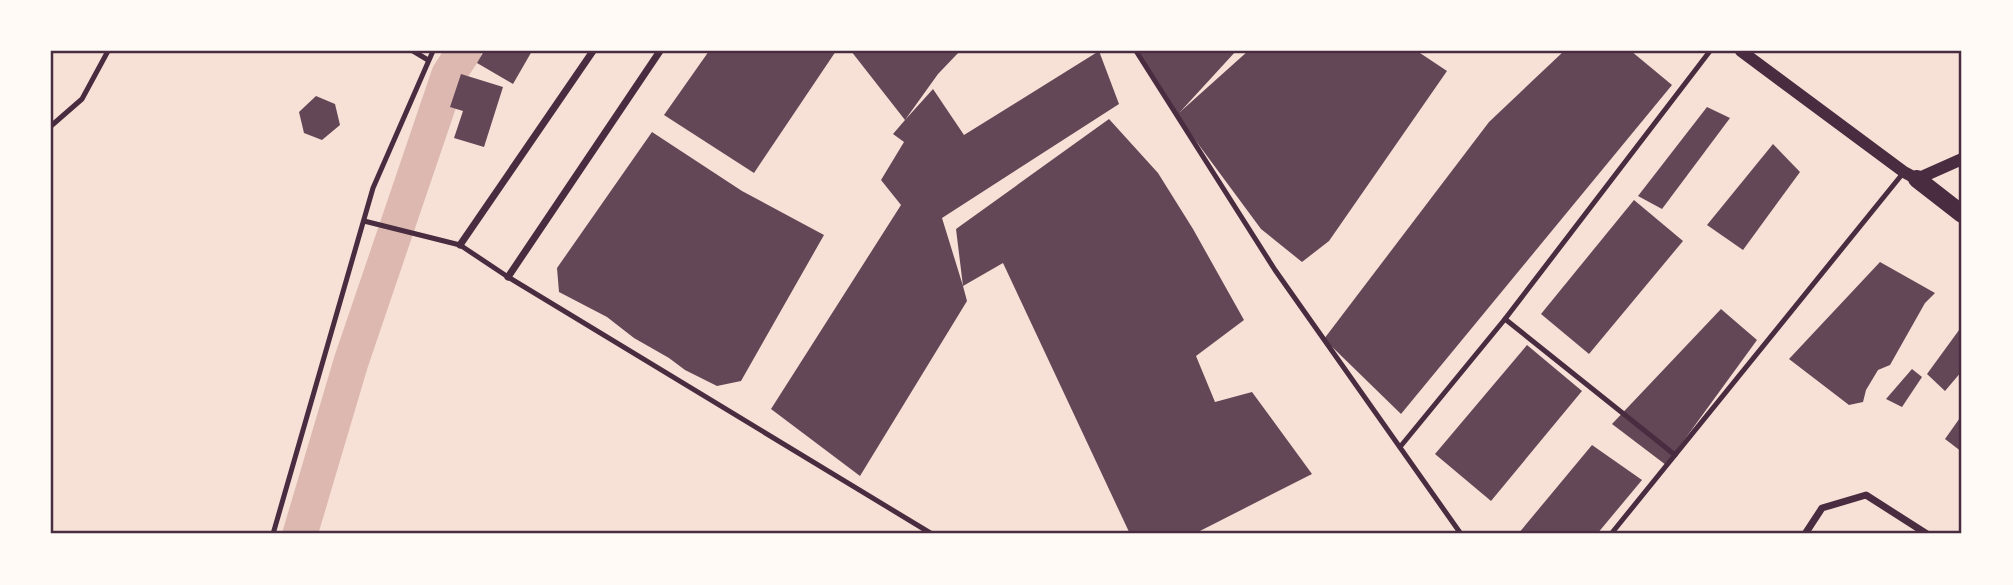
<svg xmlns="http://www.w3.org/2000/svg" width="2013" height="585" font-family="'Fira Sans Condensed',sans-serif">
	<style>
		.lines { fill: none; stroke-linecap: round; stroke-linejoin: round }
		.canal { stroke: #dcb8b0; stroke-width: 35 }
		.building { fill: #644757 }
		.service { stroke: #4a2c40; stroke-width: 5 }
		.minor { stroke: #4a2c40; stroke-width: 7 }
		.tertiary { stroke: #4a2c40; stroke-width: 12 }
		.primary { stroke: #4a2c40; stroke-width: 18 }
		.neatline { fill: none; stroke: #4a2c40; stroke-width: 2.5 }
	</style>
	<rect width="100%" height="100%" fill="#f7e1d7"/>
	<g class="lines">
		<path class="canal" d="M300 534 351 362 449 74 464 51"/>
	</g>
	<g class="building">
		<path d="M484 51H532L513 84 477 63Z"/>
		<path d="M709 51H836L754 173 664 115Z"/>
		<path d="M851 51H960L938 74 905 120 933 89 964 135 1099 51 1119 104 942 218 963 286 956 229 1109 119 1158 173 1193 229 1244 320 1196 356 1215 402 1252 392 1312 474 1194 534H1130L1003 263 963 286 967 301 860 476 771 409 901 205 881 180 904 142 893 134 905 120Z"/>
		<path d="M1136 51H1236L1180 112 1248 51H1417L1447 71 1329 241 1302 262 1261 229 1176 114Z"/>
		<path d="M1564 51H1631L1672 85 1401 414 1324 339 1489 122Z"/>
		<path d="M461 74 503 87 484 147 454 138 463 111 450 107Z"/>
		<path d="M316 96 335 104 340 125 322 140 304 133 299 112Z"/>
		<path d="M1707 107 1730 118 1662 209 1638 196Z"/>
		<path d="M652 132 742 191 824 235 741 381 717 386 685 370 669 358 634 338 607 317 559 292 557 268Z"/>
		<path d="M1773 144 1800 172 1743 250 1707 225Z"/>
		<path d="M1634 200 1683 241 1589 354 1541 314Z"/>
		<path d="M1880 262 1935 293 1925 303 1890 365 1878 370 1866 390 1863 402 1849 405 1789 359Z"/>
		<path d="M1721 309 1757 340 1666 465 1612 424Z"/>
		<path d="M1962 326V371L1945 391 1927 374Z"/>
		<path d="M1527 345 1582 391 1491 501 1435 454Z"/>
		<path d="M1912 369 1922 377 1902 407 1886 399Z"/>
		<path d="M1962 415V452L1945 439Z"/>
		<path d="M1592 445 1642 480 1597 534H1518Z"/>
	</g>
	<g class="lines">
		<g class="service">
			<path d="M413 51 428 60"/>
			<path d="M1136 51 1275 270 1461 534"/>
			<path d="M51 126 82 99 108 51"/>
			<path d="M364 221 460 245 508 277 932 534"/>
			<path d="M1505 319 1675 455"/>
			<path d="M1400 447 1505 319 1710 51"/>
			<path d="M273 534 373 188 433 51"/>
			<path d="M1611 534 1904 172"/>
		</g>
		<g class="minor">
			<path d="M460 245 593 51"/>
			<path d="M508 277 660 51"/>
			<path d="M1805 534 1822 508 1866 495 1927 534"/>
		</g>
		<path class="tertiary" d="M1741 51 1904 172 1917 179 1962 159"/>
		<path class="primary" d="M1917 179 1962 214"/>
	</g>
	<rect width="2013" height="585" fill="none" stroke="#fffaf5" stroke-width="105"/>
	<rect x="52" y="52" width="1908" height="480" class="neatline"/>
</svg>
